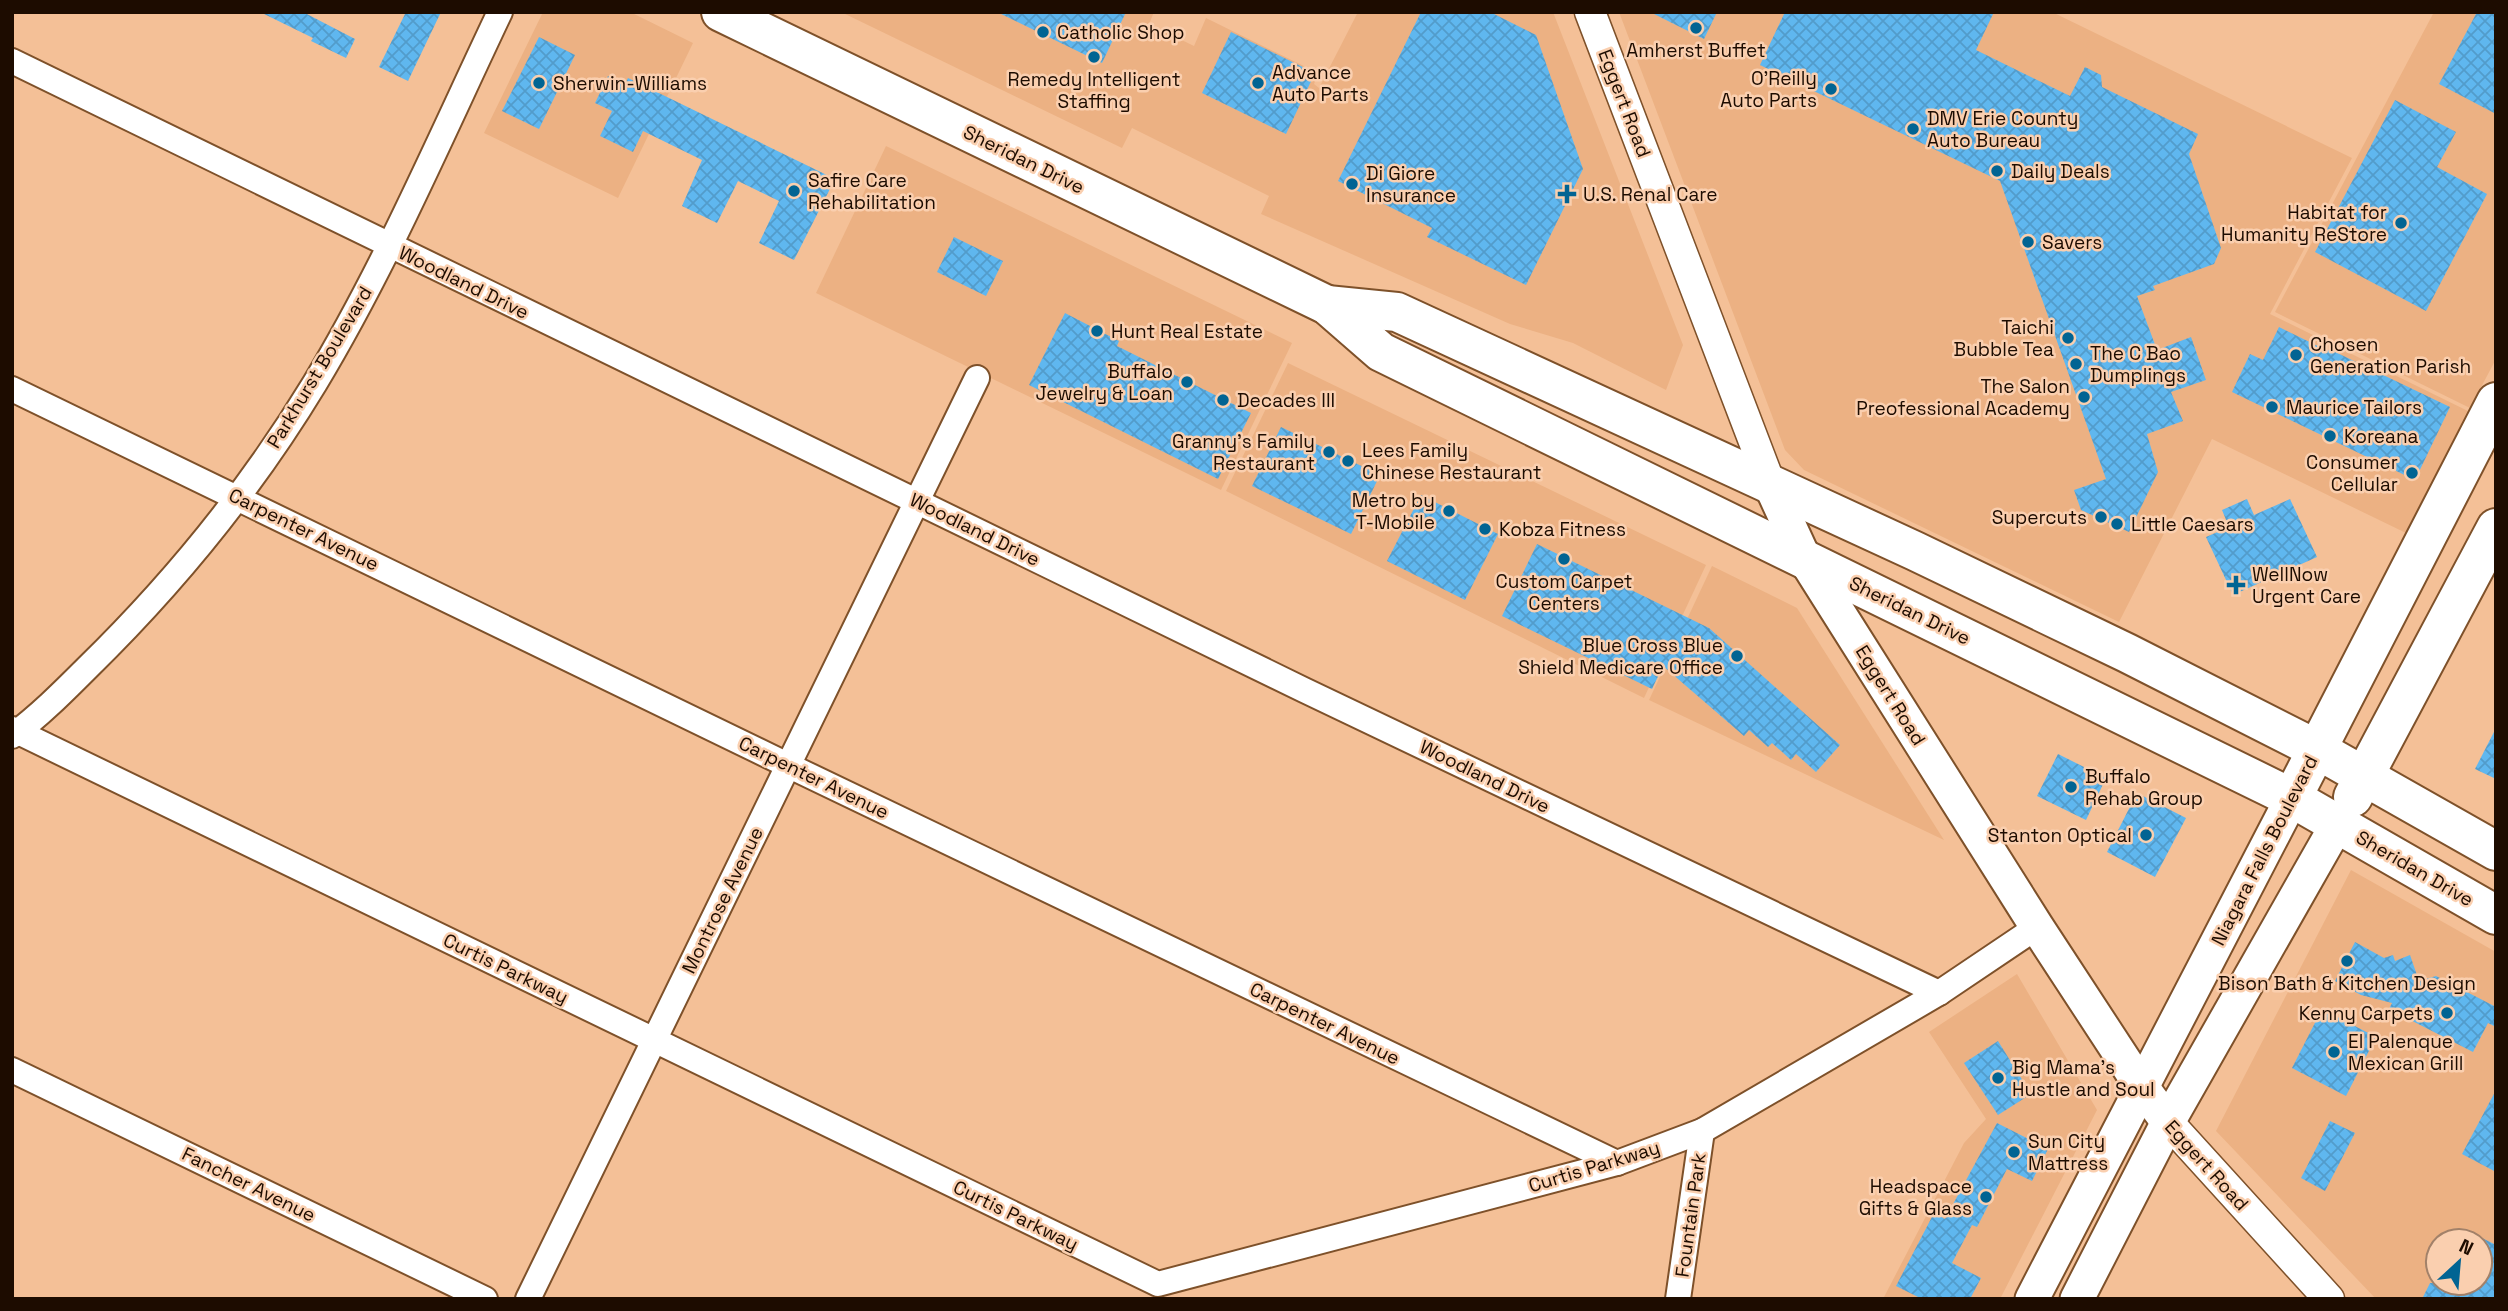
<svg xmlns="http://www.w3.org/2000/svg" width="2508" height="1311" font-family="'Space Grotesk',sans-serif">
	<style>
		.built { fill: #ecb183; fill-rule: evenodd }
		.building { fill: url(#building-cross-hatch) }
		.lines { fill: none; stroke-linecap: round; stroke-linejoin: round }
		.minor-casing { stroke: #7e512a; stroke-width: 28 }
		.tertiary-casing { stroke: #7e512a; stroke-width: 33 }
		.secondary-casing { stroke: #7e512a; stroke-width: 37 }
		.primary-casing { stroke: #7e512a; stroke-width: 42 }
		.minor { stroke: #fff; stroke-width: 24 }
		.tertiary { stroke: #fff; stroke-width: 30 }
		.secondary { stroke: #fff; stroke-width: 33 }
		.primary { stroke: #fff; stroke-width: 38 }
		.poi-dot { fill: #016493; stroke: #facfaf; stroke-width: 2.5 }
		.labels { text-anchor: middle; stroke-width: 5; stroke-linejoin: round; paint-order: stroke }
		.poi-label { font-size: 19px; fill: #1d0c00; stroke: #facfaf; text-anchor: start }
		.street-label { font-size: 19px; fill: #1d0c00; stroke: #facfaf }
	</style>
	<defs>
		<pattern id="building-cross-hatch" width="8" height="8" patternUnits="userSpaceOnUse" patternTransform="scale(1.75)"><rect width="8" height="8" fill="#5fb7ef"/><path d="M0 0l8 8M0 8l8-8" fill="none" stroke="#529ccb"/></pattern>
	</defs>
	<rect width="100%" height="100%" fill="#f4c097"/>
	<g class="built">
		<path d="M543 12H630L693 43 618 198 484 133Z"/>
		<path d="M841 12H1154L1149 24 1194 46 1206 18 1318 73 1314 84 1319 88 1358 12H1553L1683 345 1666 390 1573 343 1510 324 1261 214 1269 196 1132 128 1122 148Z"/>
		<path d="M1619 12H2052L2352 158 2270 314 2470 412 2406 533 2212 439 2119 622 1804 470 1785 450Z"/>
		<path d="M2434 12H2496V359L2470 408 2275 312Z"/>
		<path d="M886 146 1292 343 1221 490 816 293Z"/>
		<path d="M1288 363 1706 565 1644 698 1226 491Z"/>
		<path d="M1712 566 1797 608 1944 840 1649 700Z"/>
		<path d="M2351 870 2496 952V1299H2376L2216 1131ZM2438 1241H2480V1283H2438Z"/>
		<path d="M2017 974 2097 1110 2000 1299H1883L1964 1143 1986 1119 1929 1032Z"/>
	</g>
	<g class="building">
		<path d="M260 12H303L355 39 346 58 311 41 313 38Z"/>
		<path d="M406 12H441L408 81 379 67Z"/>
		<path d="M997 12H1126L1102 63Z"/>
		<path d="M1421 12H1490L1536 35 1583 169 1526 285 1427 237 1432 228 1338 181Z"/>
		<path d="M1650 12H1717L1704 39Z"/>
		<path d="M1785 12H1994L1976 50 2070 96 2085 67 2101 75 2102 87 2198 134 2189 154 2221 248 2214 264 2153 286 2155 290 2137 296 2157 350 2191 337 2206 380 2171 392 2183 421 2147 434 2158 472 2129 532 2081 510 2074 490 2106 479 2000 181 1760 65Z"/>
		<path d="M2477 12H2496V114L2439 84Z"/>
		<path d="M1231 32 1315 73 1286 134 1202 93Z"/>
		<path d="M539 37 575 55 539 129 502 111Z"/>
		<path d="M608 76 625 84 628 78 835 179 794 260 759 243 779 201 738 181 717 223 682 206 702 160 643 131 633 152 600 136 612 111 595 103Z"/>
		<path d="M2395 100 2456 132 2437 167 2487 194 2426 311 2315 252Z"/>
		<path d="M954 237 1003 261 986 296 937 272Z"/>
		<path d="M1065 313 1119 341 1117 346 1251 413 1218 479 1029 385Z"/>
		<path d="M2279 327 2328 351 2329 349 2450 407 2415 480 2232 392 2250 354 2263 360Z"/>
		<path d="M1281 427 1380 475 1351 534 1252 486Z"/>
		<path d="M1421 495 1498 534 1465 600 1387 561Z"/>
		<path d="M2247 499 2254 515 2290 499 2317 557 2233 595 2206 537 2229 527 2222 510Z"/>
		<path d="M1537 544 1709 628 1840 745 1816 772 1796 754 1791 760 1772 743 1768 747 1749 730 1744 736 1663 666 1652 689 1502 616Z"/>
		<path d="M2496 728V779L2475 769Z"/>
		<path d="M2058 754 2106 778 2086 820 2037 796Z"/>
		<path d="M2137 793 2186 818 2155 877 2107 852Z"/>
		<path d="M2355 942 2384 958 2393 955 2395 961 2410 955 2419 981 2436 976 2496 1007V1027L2488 1023 2473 1052 2389 1009 2392 1003 2361 995 2335 981Z"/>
		<path d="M2322 1009 2376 1037 2346 1096 2292 1068Z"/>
		<path d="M1998 1041 2031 1094 1998 1115 1964 1063Z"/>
		<path d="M2496 1090V1172L2462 1154Z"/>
		<path d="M2330 1121 2355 1133 2325 1191 2301 1178Z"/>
		<path d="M1997 1123 2048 1149 2032 1181 2007 1169 1977 1227 1972 1225 1952 1263 1981 1278 1970 1299H1922L1896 1286 1934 1213 1945 1219Z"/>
		<path d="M2480 1237 2496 1245V1299H2422L2430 1283H2480Z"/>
	</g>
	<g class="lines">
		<g class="minor-casing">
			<g id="minor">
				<path d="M12 61 1304 690 1939 993"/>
				<path d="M12 389 804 773 1617 1163"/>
				<path d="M12 729 1158 1284 1617 1163 1702 1131 1939 993 2037 927"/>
				<path d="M12 736C39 716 63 692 87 668 174 583 252 487 315 383 386 265 441 136 500 12"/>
				<path d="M12 1070 485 1299"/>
				<path d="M528 1299 977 378"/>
				<path d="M1678 1299 1702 1131"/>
			</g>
		</g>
		<g class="tertiary-casing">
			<g id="tertiary">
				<path d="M1590 12 1771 486"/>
				<path d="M2168 1122 2329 1299"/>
			</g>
		</g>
		<g class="secondary-casing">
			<g id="secondary">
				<path d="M1771 486 1804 558 2037 927 2141 1086 2168 1122"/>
				<path d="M2032 1299 2292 798"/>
				<path d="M2077 1299 2168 1122 2338 823"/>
			</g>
		</g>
		<g class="primary-casing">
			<g id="primary">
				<path d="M721 12 1327 305 1381 352 2292 798 2496 915"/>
				<path d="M1327 305 1397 312 1915 551 2127 653 2316 749 2496 851"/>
				<path d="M2353 797 2496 528"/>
				<path d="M2292 798 2496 402"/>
			</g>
		</g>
		<use href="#minor" class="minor"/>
		<use href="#tertiary" class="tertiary"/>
		<use href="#secondary" class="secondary"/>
		<use href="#primary" class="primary"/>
	</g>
	<g class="poi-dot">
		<circle cx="1696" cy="28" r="7"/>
		<circle cx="1043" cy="32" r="7"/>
		<circle cx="1094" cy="57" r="7"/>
		<circle cx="539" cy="83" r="7"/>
		<circle cx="1258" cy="83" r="7"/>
		<circle cx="1831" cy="89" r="7"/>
		<circle cx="1913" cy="129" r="7"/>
		<circle cx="1997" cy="171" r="7"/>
		<circle cx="1352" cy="184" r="7"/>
		<circle cx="794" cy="191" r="7"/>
		<path d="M1563.5 183.5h7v7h7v7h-7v7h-7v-7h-7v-7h7z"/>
		<circle cx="2401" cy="223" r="7"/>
		<circle cx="2028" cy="242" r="7"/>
		<circle cx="1097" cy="331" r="7"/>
		<circle cx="2068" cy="338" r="7"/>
		<circle cx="2296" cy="355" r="7"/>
		<circle cx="2076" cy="364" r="7"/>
		<circle cx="1187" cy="382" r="7"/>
		<circle cx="2084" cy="397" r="7"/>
		<circle cx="1223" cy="400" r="7"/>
		<circle cx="2272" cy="407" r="7"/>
		<circle cx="2330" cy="436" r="7"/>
		<circle cx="1329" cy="452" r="7"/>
		<circle cx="1348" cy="461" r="7"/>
		<circle cx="2412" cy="473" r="7"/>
		<circle cx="1449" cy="511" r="7"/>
		<circle cx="2101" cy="517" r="7"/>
		<circle cx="2117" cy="524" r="7"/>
		<circle cx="1485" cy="529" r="7"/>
		<circle cx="1564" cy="559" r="7"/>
		<path d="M2232.5 574.5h7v7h7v7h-7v7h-7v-7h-7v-7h7z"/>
		<circle cx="1737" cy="656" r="7"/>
		<circle cx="2071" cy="787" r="7"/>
		<circle cx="2146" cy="835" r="7"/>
		<circle cx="2347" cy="961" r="7"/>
		<circle cx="2447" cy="1013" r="7"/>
		<circle cx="2334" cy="1052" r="7"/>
		<circle cx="1998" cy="1078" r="7"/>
		<circle cx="2014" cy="1152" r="7"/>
		<circle cx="1986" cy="1197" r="7"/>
	</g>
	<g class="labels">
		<g class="poi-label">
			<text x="1057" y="39">Catholic Shop</text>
			<text x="1696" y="57" text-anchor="middle">Amherst Buffet</text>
			<text x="1272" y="79">Advance<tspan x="1272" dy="22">Auto Parts</tspan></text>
			<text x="1817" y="85" text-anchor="end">O'Reilly<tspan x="1817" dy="22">Auto Parts</tspan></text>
			<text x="1094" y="86" text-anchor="middle">Remedy Intelligent<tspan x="1094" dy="22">Staffing</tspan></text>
			<text x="553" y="90">Sherwin-Williams</text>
			<text x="1927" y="125">DMV Erie County<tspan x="1927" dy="22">Auto Bureau</tspan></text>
			<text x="2011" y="178">Daily Deals</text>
			<text x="1366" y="180">Di Giore<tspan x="1366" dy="22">Insurance</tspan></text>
			<text x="808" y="187">Safire Care<tspan x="808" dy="22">Rehabilitation</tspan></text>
			<text x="1583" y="201">U.S. Renal Care</text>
			<text x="2387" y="219" text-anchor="end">Habitat for<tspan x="2387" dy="22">Humanity ReStore</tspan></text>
			<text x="2042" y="249">Savers</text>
			<text x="2054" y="334" text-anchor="end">Taichi<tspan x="2054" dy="22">Bubble Tea</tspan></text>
			<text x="1111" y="338">Hunt Real Estate</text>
			<text x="2310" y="351">Chosen<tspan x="2310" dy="22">Generation Parish</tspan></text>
			<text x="2090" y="360">The C Bao<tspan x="2090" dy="22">Dumplings</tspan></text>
			<text x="1173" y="378" text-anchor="end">Buffalo<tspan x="1173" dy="22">Jewelry &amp; Loan</tspan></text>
			<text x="2070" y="393" text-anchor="end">The Salon<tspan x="2070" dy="22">Preofessional Academy</tspan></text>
			<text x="1237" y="407">Decades III</text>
			<text x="2286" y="414">Maurice Tailors</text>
			<text x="2344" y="443">Koreana</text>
			<text x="1315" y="448" text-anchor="end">Granny's Family<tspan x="1315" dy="22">Restaurant</tspan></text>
			<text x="1362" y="457">Lees Family<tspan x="1362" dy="22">Chinese Restaurant</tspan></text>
			<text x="2398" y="469" text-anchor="end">Consumer<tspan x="2398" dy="22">Cellular</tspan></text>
			<text x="1435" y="507" text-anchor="end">Metro by<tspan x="1435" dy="22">T-Mobile</tspan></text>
			<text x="2087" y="524" text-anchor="end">Supercuts</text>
			<text x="2131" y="531">Little Caesars</text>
			<text x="1499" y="536">Kobza Fitness</text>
			<text x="2252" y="581">WellNow<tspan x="2252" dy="22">Urgent Care</tspan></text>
			<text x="1564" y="588" text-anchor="middle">Custom Carpet<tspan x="1564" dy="22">Centers</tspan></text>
			<text x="1723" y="652" text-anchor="end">Blue Cross Blue<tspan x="1723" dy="22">Shield Medicare Office</tspan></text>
			<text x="2085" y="783">Buffalo<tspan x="2085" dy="22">Rehab Group</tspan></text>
			<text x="2132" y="842" text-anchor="end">Stanton Optical</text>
			<text x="2347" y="990" text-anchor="middle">Bison Bath &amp; Kitchen Design</text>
			<text x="2433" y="1020" text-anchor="end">Kenny Carpets</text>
			<text x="2348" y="1048">El Palenque<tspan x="2348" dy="22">Mexican Grill</tspan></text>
			<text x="2012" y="1074">Big Mama's<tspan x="2012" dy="22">Hustle and Soul</tspan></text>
			<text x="2028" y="1148">Sun City<tspan x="2028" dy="22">Mattress</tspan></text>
			<text x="1972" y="1193" text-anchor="end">Headspace<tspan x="1972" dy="22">Gifts &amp; Glass</tspan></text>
		</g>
		<g class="street-label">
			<text transform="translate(1625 103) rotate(69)" y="7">Eggert Road</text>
			<text transform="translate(1024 159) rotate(26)" y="7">Sheridan Drive</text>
			<text transform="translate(464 282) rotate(26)" y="7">Woodland Drive</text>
			<text transform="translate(319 367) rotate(-59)" y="7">Parkhurst Boulevard</text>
			<text transform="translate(304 529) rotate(26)" y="7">Carpenter Avenue</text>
			<text transform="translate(975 529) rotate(26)" y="7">Woodland Drive</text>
			<text transform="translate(1910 610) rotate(26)" y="7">Sheridan Drive</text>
			<text transform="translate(1891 695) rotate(58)" y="7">Eggert Road</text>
			<text transform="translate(1485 776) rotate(26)" y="7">Woodland Drive</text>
			<text transform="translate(814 777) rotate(26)" y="7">Carpenter Avenue</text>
			<text transform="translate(2264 850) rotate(-63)" y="7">Niagara Falls Boulevard</text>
			<text transform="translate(2415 868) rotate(30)" y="7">Sheridan Drive</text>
			<text transform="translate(722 900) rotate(-64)" y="7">Montrose Avenue</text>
			<text transform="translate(506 968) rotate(26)" y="7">Curtis Parkway</text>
			<text transform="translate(1325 1023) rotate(26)" y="7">Carpenter Avenue</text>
			<text transform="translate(2207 1165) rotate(48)" y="7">Eggert Road</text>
			<text transform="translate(1594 1166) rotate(-17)" y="7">Curtis Parkway</text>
			<text transform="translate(249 1184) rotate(26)" y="7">Fancher Avenue</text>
			<text transform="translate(1016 1215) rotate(26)" y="7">Curtis Parkway</text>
			<text transform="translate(1690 1215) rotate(-82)" y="7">Fountain Park</text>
		</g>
	</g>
	<rect width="2508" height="1311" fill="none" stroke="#1d0c00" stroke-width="28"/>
	<g transform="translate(2459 1262) rotate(26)"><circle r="33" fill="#facfaf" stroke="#a28169" stroke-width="2"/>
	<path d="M0-5L12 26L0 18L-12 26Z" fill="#016493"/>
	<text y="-10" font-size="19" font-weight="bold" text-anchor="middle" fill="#1d0c00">N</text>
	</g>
</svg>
